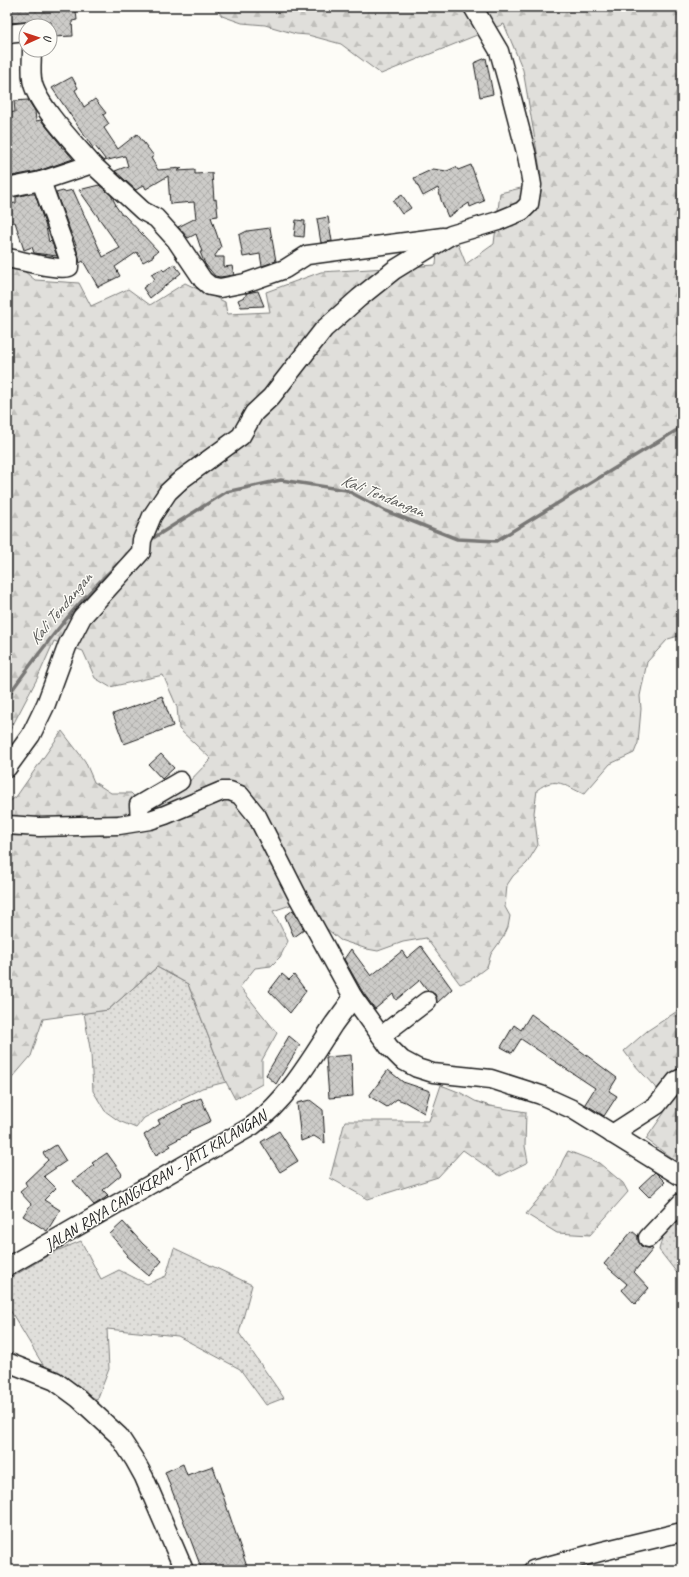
<svg xmlns="http://www.w3.org/2000/svg" width="689" height="1577" font-family="Caveat,sans-serif">
	<style>
		.grass { fill: url(#grass-dots); stroke: #7e7e7c }
		.forest { fill: url(#forest-firs); stroke: #7e7e7c }
		.lines { fill: none; stroke-linecap: round; stroke-linejoin: round }
		.stream { stroke: #797876; stroke-width: 3.5 }
		.building { fill: url(#building-cross-hatch); stroke: #1c1c1c }
		.minor-casing { stroke: #1c1c1c; stroke-width: 21 }
		.minor { stroke: #fdfcf7; stroke-width: 18 }
		.labels { text-anchor: middle; stroke-width: 3; stroke-linejoin: round; paint-order: stroke }
		.street-label { font-size: 16px; fill: #1c1c1c; stroke: #fdfcf7 }
		.water-label { font-size: 17px; font-style: italic; fill: #5a5a58; stroke: #fdfcf7 }
	</style>
	<defs>
		<pattern id="grass-dots" width="8" height="8" patternUnits="userSpaceOnUse"><rect width="8" height="8" fill="#e0dfdb"/><path d="M2 2h.1M6 6h.1" fill="none" stroke="#c0bfbb" stroke-width="1.8" stroke-linecap="round"/></pattern>
		<pattern id="forest-firs" width="22" height="20" patternUnits="userSpaceOnUse"><rect width="22" height="20" fill="#e0dfdb"/><path d="M5 1l3.5 6h-7zM16 11l3.5 6h-7z" fill="#c0bfbb"/></pattern>
		<pattern id="building-cross-hatch" width="8" height="8" patternUnits="userSpaceOnUse"><rect width="8" height="8" fill="#cccbc8"/><path d="M0 0l8 8M0 8l8-8" fill="none" stroke="#afaeab"/></pattern>
	</defs>
	<rect width="100%" height="100%" fill="#fdfcf7"/>
	<filter id="ink" filterUnits="userSpaceOnUse"><feTurbulence type="fractalNoise" baseFrequency=".025" numOctaves="2"/><feDisplacementMap in="SourceGraphic" scale="8" xChannelSelector="R" yChannelSelector="G"/><feConvolveMatrix kernelMatrix="1 2 1 2 8 2 1 2 1" color-interpolation-filters="sRGB"/></filter>
	<g filter="url(#ink)">
		<g class="grass">
			<path d="M157 967 188 984 226 1082 202 1088 144 1118 136 1128 119 1121 105 1111 93 1091 91 1054 84 1013 108 1010Z"/>
			<path d="M682 1213V1271L677 1273 659 1250 662 1238Z"/>
			<path d="M81 1241 101 1279 119 1270 147 1284 166 1276 174 1248 252 1285 239 1333 284 1398 266 1405 240 1369 178 1336 107 1329 109 1369 97 1400 43 1365 7 1305V1280L54 1252Z"/>
		</g>
		<g class="forest">
			<path d="M215 7H682V635L668 639 647 662 640 696 641 709 638 743 634 753 610 764 584 794C565 786 556 775 537 790L534 813 538 845 527 863 513 876 507 885 505 907 510 916 508 927 504 936 491 954 487 967 470 980 460 984 426 938 403 942 378 951 367 949 340 940 326 928 305 900 273 911 288 941 280 957 271 966 255 968 240 987 277 1033 262 1060V1084L235 1099 226 1082 188 984 157 967 108 1010 43 1019 31 1056 7 1084V803L16 797 62 731 85 761 94 782 111 793H131L141 803 156 804 178 793 211 759 179 729 177 707 163 675 110 687 95 678 83 651 54 641 38 677 7 736V246L19 267 35 280 79 283 91 306 128 289 150 305 185 283 225 302 227 314 270 312 266 292 321 272 436 265 437 251 458 244 466 264 494 244 500 193 525 187 541 175 523 70 504 24 381 74 341 44 308 35 296 34 265 25 242 23 222 16Z"/>
			<path d="M682 1008V1166L646 1139 664 1113 655 1087 633 1063 624 1051 647 1031Z"/>
			<path d="M441 1085 461 1093 475 1101 490 1106 526 1112 525 1146 528 1162 500 1176 463 1150 438 1177 368 1199 330 1178 345 1121H429Z"/>
			<path d="M568 1151 599 1163 623 1183 628 1192 590 1235 557 1233 526 1214 555 1179 563 1160Z"/>
		</g>
		<g class="lines">
			<g class="stream">
				<path d="M150 540 226 492 281 480 346 490 386 511 457 539 496 541 682 427"/>
				<path d="M7 697C41 650 76 602 119 563"/>
			</g>
		</g>
		<g class="building">
			<path d="M7 7H72L73 11H76L77 20 72 21 73 36 52 37 51 22 32 24 25 22 7 23Z"/>
			<path d="M486 58 493 94 480 97 474 63Z"/>
			<path d="M72 77 78 88 75 90 84 107 95 99 106 113 103 115 109 124 104 128 118 149 137 134 154 156 151 158 158 170 182 168 177 171 195 170V174L212 173 214 200 216 199 218 216 211 217 221 247 214 257H224V267L232 266 234 275 220 277 215 276 205 264 200 252H202L196 234 188 238 178 227 196 218 194 202 170 204 168 176 146 189 144 185 136 190 115 171 128 166 125 156 104 161 105 159 95 146 93 148 52 88Z"/>
			<path d="M28 100 35 111 36 121 41 120 61 145 62 148H64L73 159 38 171 7 177V163H9L7 148V113L15 112 14 101Z"/>
			<path d="M471 165 484 201 470 207 469 203 448 217 441 200 438 188 423 196 414 178 433 169 447 171 456 167 458 170Z"/>
			<path d="M99 185 111 195 116 205H115L122 215H124L158 251 153 255 154 256 143 262 137 252 115 267 120 276 98 287 83 261 80 263 76 247H77L71 233 56 193 63 191 64 192 73 190 103 257 120 248 79 190Z"/>
			<path d="M28 194H35L46 227 49 242 51 240 57 256 34 253 32 247 24 250 15 222 7 224V204L16 203V197Z"/>
			<path d="M402 195 411 208 402 214 393 201Z"/>
			<path d="M328 217 332 241 321 243 317 219Z"/>
			<path d="M296 220 305 221 304 237 294 236Z"/>
			<path d="M270 228 276 261 262 266 260 254 243 257 239 235 247 231Z"/>
			<path d="M174 264 181 273 150 298 143 288 155 279 151 274 162 269 164 271Z"/>
			<path d="M258 291 264 306 241 307 238 300 246 296V293Z"/>
			<path d="M162 696 173 726 124 744 113 714Z"/>
			<path d="M161 754 174 768 162 779 149 765Z"/>
			<path d="M293 910 304 930 294 937 285 916Z"/>
			<path d="M421 946 452 989 437 1003 435 994 428 991 420 980 396 1000 393 994 375 1009 362 991 344 959 351 949 371 976 402 951 407 958Z"/>
			<path d="M282 974 289 980 294 975 306 991 290 1013 269 991Z"/>
			<path d="M531 1014 617 1078 609 1091 617 1096 604 1116 585 1104 595 1088 521 1039 512 1053 501 1047 514 1025 521 1030Z"/>
			<path d="M289 1036 300 1045 276 1084 266 1075Z"/>
			<path d="M351 1055 353 1096 329 1098 326 1057Z"/>
			<path d="M388 1070 403 1082 430 1091 424 1113 405 1102 397 1099 387 1107 369 1096Z"/>
			<path d="M201 1098 211 1121 189 1131 190 1133 169 1144 171 1146 156 1155 144 1135 160 1124 158 1120 183 1107 182 1105Z"/>
			<path d="M310 1100 323 1110 325 1143 314 1136 301 1141 297 1103Z"/>
			<path d="M279 1131 298 1161 280 1172 261 1142Z"/>
			<path d="M56 1145 66 1161 44 1176 56 1188 44 1200 60 1210 47 1231 23 1216 31 1204 20 1192 27 1186 25 1182 48 1160 43 1153Z"/>
			<path d="M107 1153 122 1174 103 1190 108 1195 105 1198 94 1205 73 1181 94 1165 92 1163Z"/>
			<path d="M655 1172 665 1182 649 1197 639 1187Z"/>
			<path d="M123 1222 143 1244 162 1261 149 1276 126 1256 127 1254 110 1234Z"/>
			<path d="M632 1231 638 1236V1241L641 1246 653 1249 634 1272 649 1288 635 1304 622 1290 627 1284 604 1264Z"/>
			<path d="M183 1464 187 1475 213 1466 248 1570H202L165 1472Z"/>
		</g>
		<g class="lines">
			<g class="minor-casing">
				<g id="minor">
					<path d="M7 34 26 32"/>
					<path d="M32 50C32 61 30 74 33 84 39 107 76 145 92 164"/>
					<path d="M7 188 41 181 92 164 143 211 156 218 176 240 203 280 210 286 220 288 245 283 285 269 307 255 443 237"/>
					<path d="M7 258C20 260 60 271 69 267V259L41 181"/>
					<path d="M7 768 31 735 46 704 68 644 82 617 141 552 142 540 152 516 168 492 182 479 241 436 254 413 271 397 324 329 359 298 394 270 451 235 498 221 522 211 529 204 532 185 527 156 509 87 499 51 473 7"/>
					<path d="M140 821 139 805 180 781"/>
					<path d="M7 825 39 827 119 825 150 820 165 815 222 791H230L240 795 257 816 298 897 353 997 389 1047 402 1060 417 1068 433 1073 491 1079 541 1095 574 1110 682 1177"/>
					<path d="M381 1036 427 1001"/>
					<path d="M612 1134 657 1105 676 1081 682 1078"/>
					<path d="M648 1238 682 1202"/>
					<path d="M7 1267 252 1126C288 1099 309 1062 333 1025 340 1015 347 1007 353 997"/>
					<path d="M7 1362 55 1381 78 1398 119 1436 134 1459 144 1477 184 1570"/>
					<path d="M533 1570 603 1551 682 1532"/>
				</g>
			</g>
			<use href="#minor" class="minor"/>
		</g>
	</g>
	<g class="labels">
		<g class="street-label">
			<text transform="translate(155 1180) rotate(-31)" y="6">JALAN RAYA CANGKIRAN - JATI KALANGAN</text>
		</g>
		<g class="water-label">
			<text transform="translate(383 495) rotate(22)" y="6">Kali Tendangan</text>
			<text transform="translate(60 608) rotate(-50)" y="6">Kali Tendangan</text>
		</g>
	</g>
	<rect width="689" height="1577" fill="none" stroke="#fdfcf7" stroke-width="24"/>
	<rect x="12" y="12" width="665" height="1553" fill="none" stroke="#1c1c1c" stroke-width="1.5" filter="url(#ink)"/>
	<g transform="translate(38 38) rotate(87)"><circle r="19" fill="#fdfcf7" stroke="#a3a29f"/>
	<path d="M0-3L7 15L0 10L-7 15Z" fill="#c8321e"/>
	<text y="-6" font-size="11" font-weight="bold" text-anchor="middle" fill="#1c1c1c">U</text>
	</g>
</svg>
